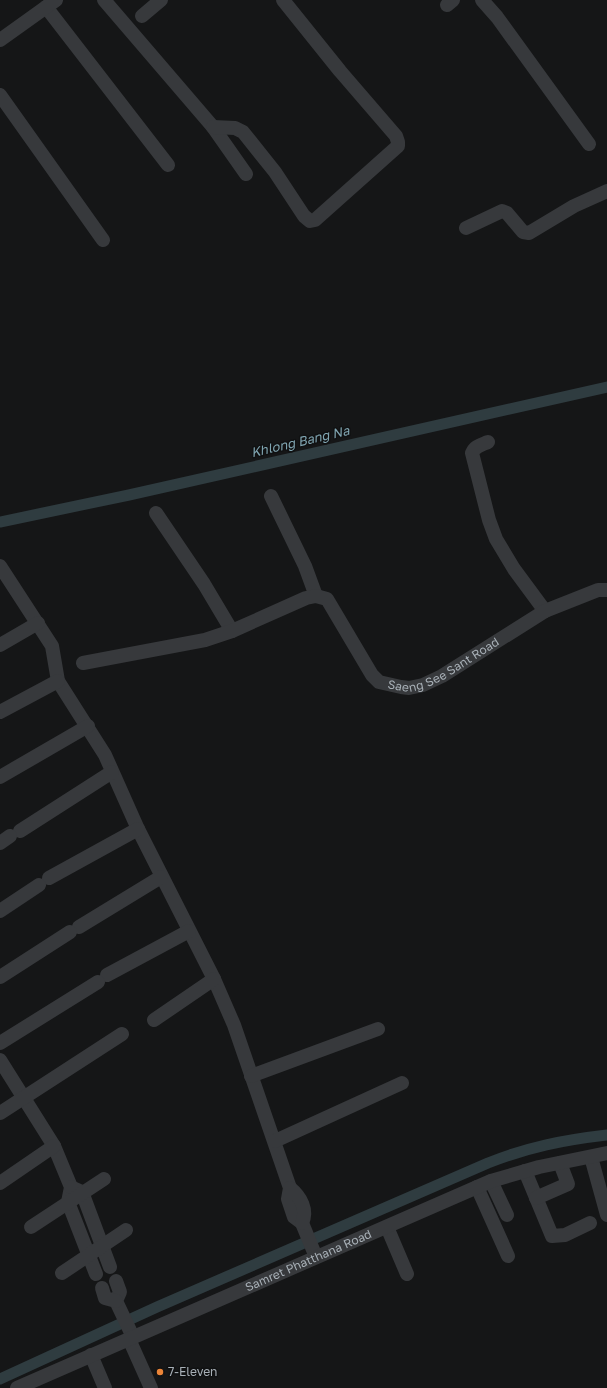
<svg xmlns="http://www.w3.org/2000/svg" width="607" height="1388" font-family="'Golos Text',sans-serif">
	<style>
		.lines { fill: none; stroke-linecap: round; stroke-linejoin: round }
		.canal { stroke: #2f3c40; stroke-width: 11 }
		.minor { stroke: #37393c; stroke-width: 14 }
		.poi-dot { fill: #ec8538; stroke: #101112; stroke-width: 1.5 }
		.labels { text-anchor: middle; stroke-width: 3; stroke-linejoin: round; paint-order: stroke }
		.street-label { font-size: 12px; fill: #a8b0b7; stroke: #101112 }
		.poi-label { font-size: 12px; fill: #a8b0b7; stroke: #101112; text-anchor: start }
		.water-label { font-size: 13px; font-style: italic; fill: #80a5b1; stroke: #101112 }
	</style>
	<rect width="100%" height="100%" fill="#151617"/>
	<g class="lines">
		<g class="canal">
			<path d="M0 522 129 495 607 387"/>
			<path d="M0 1379 157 1307 488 1163C528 1147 564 1140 607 1135"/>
		</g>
		<g class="minor">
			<path d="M104 0 213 127 246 174"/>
			<path d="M482 0 497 17 589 144"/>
			<path d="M447 5 453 0"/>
			<path d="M46 7 168 165"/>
			<path d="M142 16 161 0"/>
			<path d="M0 40 56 0"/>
			<path d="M0 95 103 240"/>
			<path d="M213 127 235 128 243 132 275 172 304 216 310 221 315 220 398 146V142L396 136 340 71 283 0"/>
			<path d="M466 228 502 211 507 213 523 232 529 233 574 206 607 191"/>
			<path d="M488 442C481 445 475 446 472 453L489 520 496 539 514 569 545 611"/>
			<path d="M271 496 305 566 316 596"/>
			<path d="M156 513 204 584 232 631"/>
			<path d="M0 566 52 646 58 681 105 755 138 829 214 979 234 1025 290 1188 288 1199 294 1217 302 1223 316 1257"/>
			<path d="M0 645 38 623"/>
			<path id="s1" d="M83 663 205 640 232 631 306 598 316 596 327 599 372 675 379 682 401 687 409 688 423 685 442 676 545 611 598 590H607"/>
			<path d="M0 712 58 681"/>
			<path d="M0 777 88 726"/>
			<path d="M20 831 112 772"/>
			<path d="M0 843 10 836"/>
			<path d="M49 878 138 829"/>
			<path d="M0 911 39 885"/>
			<path d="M79 927 161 877"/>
			<path d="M107 975 189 931"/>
			<path d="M0 977 70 932"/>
			<path d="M154 1020 214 979"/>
			<path d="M0 1043 98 982"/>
			<path d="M0 1060 54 1146 71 1187 68 1202 96 1274"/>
			<path d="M251 1076 378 1029"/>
			<path d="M0 1113 122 1034"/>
			<path d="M275 1141 402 1083"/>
			<path d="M591 1157 607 1215"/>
			<path d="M525 1171 552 1236 565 1235 590 1223"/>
			<path d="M491 1181 507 1215"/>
			<path d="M0 1183 54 1146"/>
			<path d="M71 1187 82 1192 110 1267"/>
			<path d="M477 1187 508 1256"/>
			<path d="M290 1188C301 1197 308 1210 302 1223"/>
			<path d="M536 1198 568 1184 560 1163"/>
			<path d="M31 1227 104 1179"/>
			<path d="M387 1227 407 1274"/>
			<path d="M62 1273 126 1230"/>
			<path d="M116 1281 120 1292 116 1301 133 1337"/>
			<path d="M102 1288 105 1298 116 1301"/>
			<path d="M129 1339 151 1388"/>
			<path d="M91 1355 105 1388"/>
			<path id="s2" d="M17 1388 491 1181 539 1167 607 1153"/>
		</g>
	</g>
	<circle class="poi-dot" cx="160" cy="1372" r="4"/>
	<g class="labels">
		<g class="street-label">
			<text dy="4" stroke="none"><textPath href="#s1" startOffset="424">Saeng See Sant Road</textPath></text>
			<text dy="4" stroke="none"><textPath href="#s2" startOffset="318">Samret Phatthana Road</textPath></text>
		</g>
		<g class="poi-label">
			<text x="168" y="1376">7-Eleven</text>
		</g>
		<g class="water-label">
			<text transform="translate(300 441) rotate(-13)" y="5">Khlong Bang Na</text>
		</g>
	</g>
</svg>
